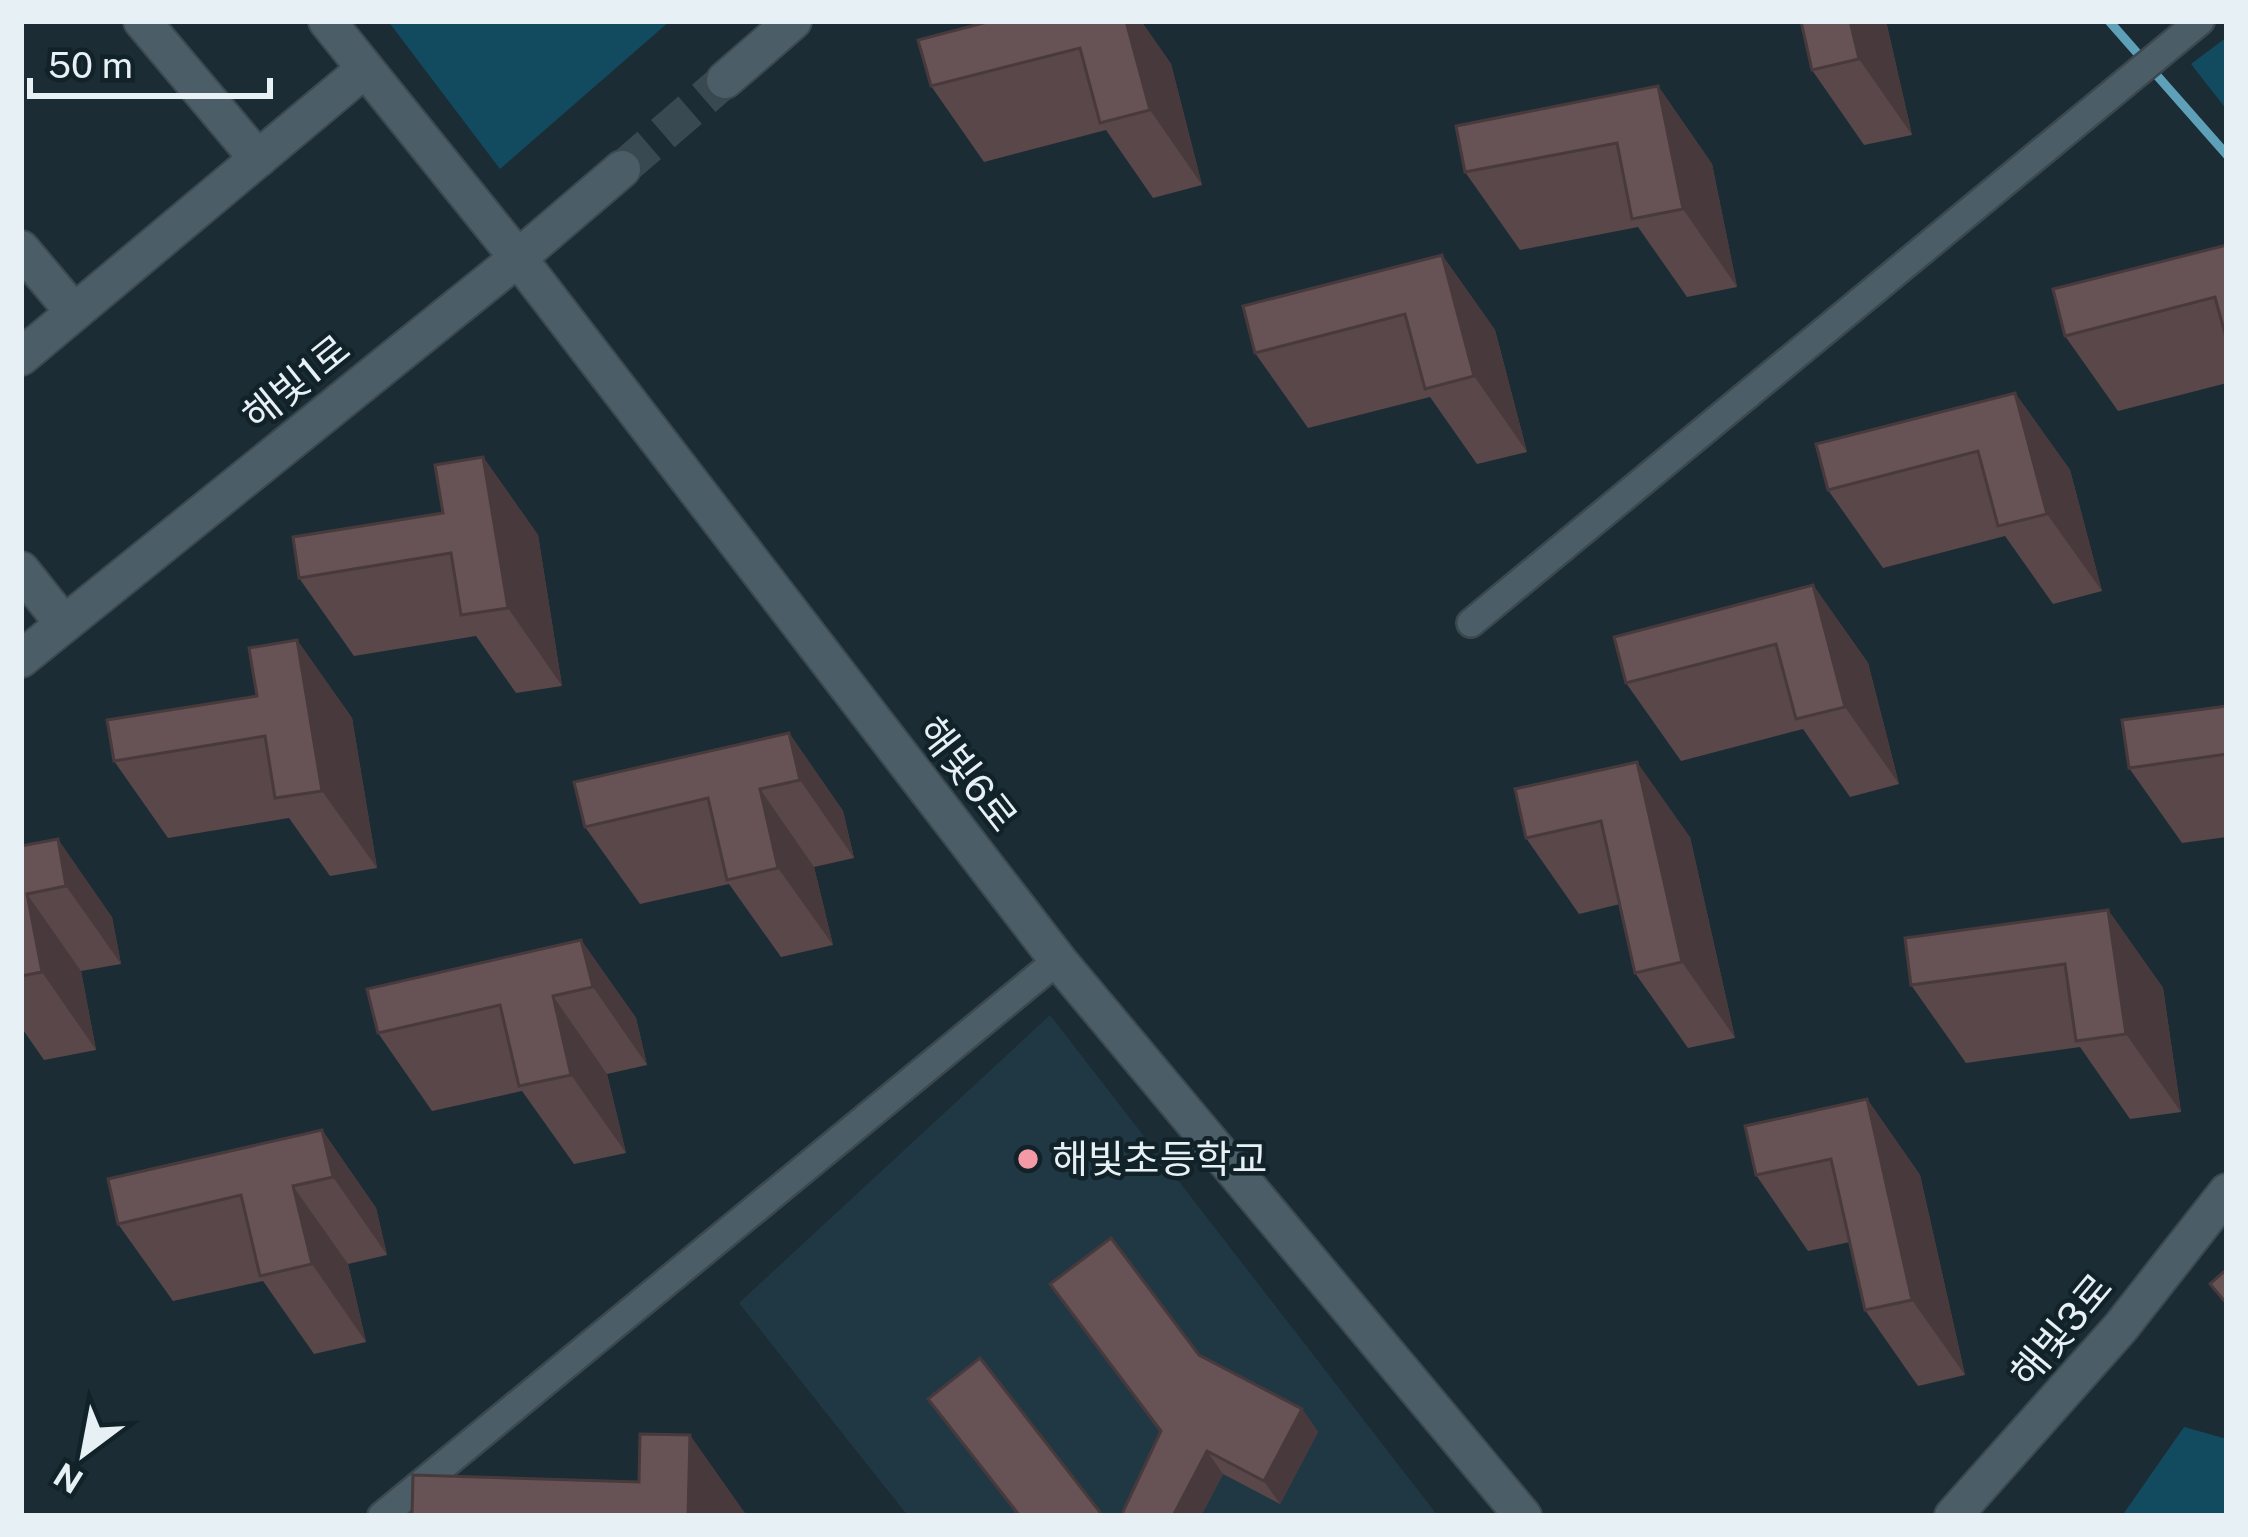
<svg xmlns="http://www.w3.org/2000/svg" width="2248" height="1537" font-family="'Public Sans','Noto Sans KR',sans-serif">
	<style>
		.built { fill: #203843 }
		.green { fill: #124b60 }
		.lines { fill: none; stroke-linecap: round; stroke-linejoin: round }
		.stream { stroke: #5da0b8; stroke-width: 9 }
		.tertiary-tunnel { stroke: #394951; stroke-width: 36; stroke-dasharray: 36 18; stroke-linecap: butt }
		.pedestrian-casing { stroke: #3b494f; stroke-width: 32 }
		.minor-casing { stroke: #3b494f; stroke-width: 40 }
		.tertiary-casing { stroke: #3b494f; stroke-width: 40 }
		.pedestrian { stroke: #4b5d66; stroke-width: 27 }
		.minor { stroke: #4b5d66; stroke-width: 36 }
		.tertiary { stroke: #4b5d66; stroke-width: 36 }
		.wall { fill: #594749 }
		.shaded-wall { fill: #483a3c }
		.building { fill: #675355; stroke: #483a3c; stroke-width: 3 }
		.poi-dot { fill: #f49aa7; stroke: #122229; stroke-width: 4.5 }
		.labels { text-anchor: middle; stroke-width: 9; stroke-linejoin: round; paint-order: stroke }
		.street-label { font-size: 39px; fill: #e6f0f5; stroke: #122229 }
		.poi-label { font-size: 39px; fill: #e6f0f5; stroke: #122229; text-anchor: start }
	</style>
	<rect width="100%" height="100%" fill="#1b2c34"/>
	<path class="built" d="M1050 1015 1438 1516H908L739 1303Z"/>
	<g class="green">
		<path d="M388 21H670L500 169Z"/>
		<path d="M2227 37V110L2191 64Z"/>
		<path d="M2184 1427 2227 1439V1516H2122Z"/>
	</g>
	<g class="lines">
		<path class="stream" d="M2109 21 2227 155"/>
		<path class="tertiary-tunnel" d="M622 169 725 80"/>
		<g class="pedestrian-casing">
			<g id="pedestrian">
				<path d="M1471 623 2200 21"/>
				<path d="M382 1516 1058 960"/>
			</g>
		</g>
		<g class="minor-casing">
			<g id="minor">
				<path d="M142 21 258 159"/>
				<path d="M327 21 518 258 1058 960 1523 1516"/>
				<path d="M21 249 74 312"/>
				<path d="M21 357 365 69"/>
				<path d="M21 570 64 624"/>
			</g>
		</g>
		<g class="tertiary-casing">
			<g id="tertiary">
				<path d="M725 80 793 21"/>
				<path d="M21 659 518 258 622 169"/>
				<path d="M1953 1516 2121 1327 2227 1192"/>
			</g>
		</g>
		<use href="#pedestrian" class="pedestrian"/>
		<use href="#minor" class="minor"/>
		<use href="#tertiary" class="tertiary"/>
	</g>
	<g class="wall">
		<path d="M991 21H1141L1171 64 1202 185 1153 198 1106 130 984 162 931 86Z"/>
		<path d="M1801 21H1886L1912 135 1864 145 1812 70Z"/>
		<path d="M1658 86 1712 164 1737 287 1687 297 1638 227 1520 250 1465 172Z"/>
		<path d="M2227 245V383L2118 411 2065 336Z"/>
		<path d="M1442 255 1495 330 1527 452 1477 464 1430 397 1308 428 1255 353Z"/>
		<path d="M2015 393 2070 470 2102 591 2053 604 2005 536 1883 568 1828 490Z"/>
		<path d="M483 457 538 535 562 686 516 693 476 636 354 656 299 578 443 513Z"/>
		<path d="M1813 585 1868 663 1899 784 1850 797 1803 729 1681 761 1626 683Z"/>
		<path d="M297 640 352 718 377 868 330 876 289 818 168 838 114 761 257 696Z"/>
		<path d="M2227 706V837L2182 843 2129 768Z"/>
		<path d="M789 733 843 811 854 858 814 867 833 945 781 957 729 884 640 904 585 827Z"/>
		<path d="M1515 789 1690 837 1735 1038 1688 1048 1635 973 1620 904 1579 914 1526 838Z"/>
		<path d="M21 846 112 917 121 964 81 971 96 1050 44 1060 21 1027Z"/>
		<path d="M2108 910 2163 988 2181 1112 2130 1119 2080 1047 1966 1063 1911 985Z"/>
		<path d="M581 940 636 1018 647 1065 607 1074 626 1153 574 1164 522 1091 432 1111 378 1033Z"/>
		<path d="M1867 1099 1920 1175 1965 1375 1918 1386 1865 1310 1850 1242 1808 1251 1756 1175Z"/>
		<path d="M322 1130 376 1208 387 1255 348 1264 366 1342 314 1354 263 1281 173 1301 118 1224Z"/>
		<path d="M1050 1284 1199 1355 1302 1409 1318 1432 1280 1504 1223 1474 1201 1516H1121L1160 1432Z"/>
		<path d="M928 1399 1103 1516H1018Z"/>
	</g>
	<g class="shaded-wall">
		<path d="M1126 21H1141L1171 64 1202 185 1150 110Z"/>
		<path d="M1850 21H1886L1912 135 1859 59Z"/>
		<path d="M1658 86 1712 164 1737 287 1683 209Z"/>
		<path d="M1442 255 1495 330 1527 452 1474 376Z"/>
		<path d="M2015 393 2070 470 2102 591 2047 514Z"/>
		<path d="M483 457 538 535 562 686 508 608Z"/>
		<path d="M1813 585 1868 663 1899 784 1845 707Z"/>
		<path d="M297 640 352 718 377 868 322 791Z"/>
		<path d="M789 733 843 811 854 858 800 780Z"/>
		<path d="M1637 762 1690 837 1735 1038 1682 962Z"/>
		<path d="M760 789 814 867 833 945 778 868Z"/>
		<path d="M58 839 112 917 121 964 66 886Z"/>
		<path d="M27 894 81 971 96 1050 42 972Z"/>
		<path d="M2108 910 2163 988 2181 1112 2126 1034Z"/>
		<path d="M581 940 636 1018 647 1065 593 987Z"/>
		<path d="M553 996 607 1074 626 1153 571 1075Z"/>
		<path d="M1867 1099 1920 1175 1965 1375 1912 1300Z"/>
		<path d="M322 1130 376 1208 387 1255 333 1177Z"/>
		<path d="M293 1186 348 1264 366 1342 312 1264Z"/>
		<path d="M1302 1409 1318 1432 1280 1504 1264 1481Z"/>
		<path d="M690 1435 745 1513V1516H688Z"/>
		<path d="M1207 1451 1223 1474 1201 1516H1173Z"/>
	</g>
	<g class="building">
		<path d="M991 21H1126L1150 110 1100 123 1080 48 931 86 918 40Z"/>
		<path d="M1801 21H1850L1859 59 1812 70Z"/>
		<path d="M1658 86 1683 209 1632 219 1617 143 1465 172 1456 126Z"/>
		<path d="M2227 245V341L2215 297 2065 336 2053 289Z"/>
		<path d="M1442 255 1474 376 1425 389 1405 314 1255 353 1243 306Z"/>
		<path d="M2015 393 2047 514 1998 526 1978 451 1828 490 1816 444Z"/>
		<path d="M483 457 508 608 461 615 451 553 299 578 293 537 443 513 435 465Z"/>
		<path d="M1813 585 1845 707 1796 719 1776 644 1626 683 1614 637Z"/>
		<path d="M297 640 322 791 275 798 265 736 114 761 107 720 257 696 249 648Z"/>
		<path d="M2227 706V754L2129 768 2122 720Z"/>
		<path d="M789 733 800 780 760 789 778 868 727 880 708 798 585 827 574 782Z"/>
		<path d="M1637 762 1682 962 1635 973 1601 821 1526 838 1515 789Z"/>
		<path d="M58 839 66 886 27 894 42 972 21 976V846Z"/>
		<path d="M2108 910 2126 1034 2076 1041 2065 964 1911 985 1905 938Z"/>
		<path d="M581 940 593 987 553 996 571 1075 519 1086 500 1005 378 1033 367 989Z"/>
		<path d="M1867 1099 1912 1300 1865 1310 1831 1159 1756 1175 1745 1126Z"/>
		<path d="M322 1130 333 1177 293 1186 312 1264 260 1276 241 1195 118 1224 108 1179Z"/>
		<path d="M1111 1238 1199 1355 1302 1409 1264 1481 1207 1451 1173 1516H1121L1161 1431 1050 1284Z"/>
		<path d="M2227 1269V1304L2210 1284Z"/>
		<path d="M980 1358 1103 1516H1020L928 1399Z"/>
		<path d="M640 1434 690 1435 688 1516H412L413 1475 639 1482Z"/>
	</g>
	<circle class="poi-dot" cx="1028" cy="1159" r="12"/>
	<g class="labels">
		<g class="street-label">
			<text transform="translate(296 382) rotate(-39)" y="14">해빛1로</text>
			<text transform="translate(968 774) rotate(52)" y="14">해빛6로</text>
			<text transform="translate(2061 1330) rotate(-50)" y="14">해빛3로</text>
		</g>
		<g class="poi-label">
			<text x="1052" y="1173">해빛초등학교</text>
		</g>
	</g>
	<rect width="2248" height="1537" fill="none" stroke="#e6f0f5" stroke-width="48"/>
	<g transform="translate(84 1453) rotate(212)" stroke="#122229" stroke-width="9" paint-order="stroke">
	<path d="M0-9L21 45L0 30L-21 45Z" fill="#e6f0f5"/>
	<text y="-18" font-size="33" font-weight="bold" text-anchor="middle" fill="#e6f0f5">N</text>
	</g>
	<path d="M30 78v18h240v-18" fill="none" stroke="#e6f0f5" stroke-width="6"/>
	<text x="48" y="78" font-size="36" fill="#e6f0f5" stroke="#122229" stroke-width="9" paint-order="stroke">50 m</text>
</svg>
